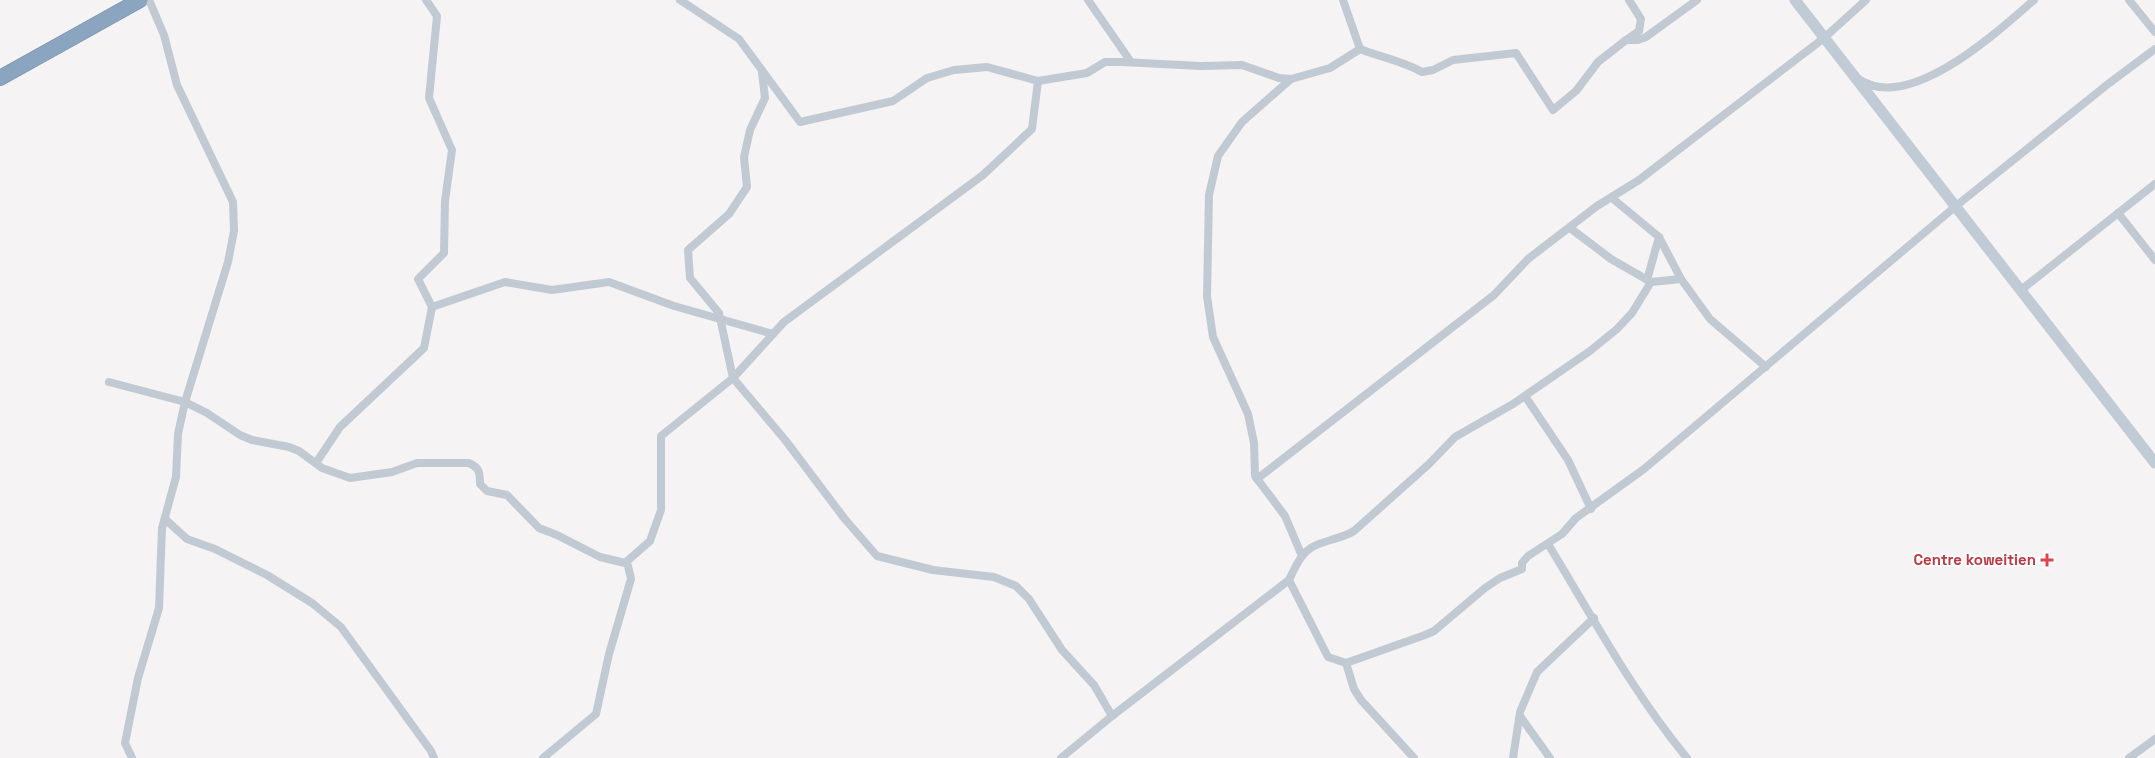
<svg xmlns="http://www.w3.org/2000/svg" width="2155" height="758" font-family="'Space Grotesk',sans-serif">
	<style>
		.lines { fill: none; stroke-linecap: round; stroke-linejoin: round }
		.highway-casing { stroke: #7690ad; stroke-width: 16 }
		.street { stroke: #c1cad2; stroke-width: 8 }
		.secondary { stroke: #c1cbd6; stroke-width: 11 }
		.highway { stroke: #8ba5c1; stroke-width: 15 }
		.health-dot { fill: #e0444e; stroke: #fff; stroke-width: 2 }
		.labels { text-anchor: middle; stroke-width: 4; stroke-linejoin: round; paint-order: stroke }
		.health-label { font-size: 15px; font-weight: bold; fill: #be3a42; stroke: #fff; text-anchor: end }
	</style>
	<rect width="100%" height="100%" fill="#f5f3f3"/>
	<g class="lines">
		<g class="highway-casing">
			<path id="highway" d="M0 78 140 0"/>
		</g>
		<g class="street">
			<path d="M680 0 739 39 800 122 893 101 927 78 954 70 987 67 1038 81 1087 73 1105 62H1122L1201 66 1242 65 1279 78 1291 79 1330 68 1360 49C1380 57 1403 61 1422 72L1433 70 1453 60 1516 53 1553 110 1576 91 1598 62 1626 40H1638L1646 37 1697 0"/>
			<path d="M1088 0 1131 62"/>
			<path d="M1343 0 1360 49"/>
			<path d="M2129 0 2155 32"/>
			<path d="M1626 40 1639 31 1641 19 1629 0"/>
			<path d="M1291 79 1242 122 1218 156 1209 195 1207 296 1213 337 1248 414 1254 443 1255 476 1285 516 1302 556"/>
			<path d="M1860 80C1911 112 1997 32 2034 0"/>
			<path d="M1612 198 1659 237 1681 279"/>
			<path d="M2118 213 2155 260"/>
			<path d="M1570 228 1611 259 1651 282"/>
			<path d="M1647 280 1659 237"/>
			<path d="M2021 290 2155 184"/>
			<path d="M432 307 505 282 552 290 609 282 674 306 773 334"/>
			<path d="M733 378 784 322 983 175 1032 129 1038 81"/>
			<path d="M733 378 719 313 690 278 688 250 729 214 747 187 744 157 750 130 765 98 762 72"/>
			<path d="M109 382 185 402 207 413 240 435 252 440 289 447 299 451 322 468 350 478 392 472 417 463H469C480 468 480 473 480 484L487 491 507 495 539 528 557 535 600 557 625 563 650 541 661 510V436L733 378 786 441 844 518 877 556 933 570 994 577 1016 586 1029 599 1062 650 1094 685 1112 716"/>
			<path d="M1525 396 1568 460 1591 509"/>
			<path d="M316 463 340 427 424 348 432 307 418 279 444 253 445 201 452 150 429 98 437 16 426 0"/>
			<path d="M1257 479 1494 295 1528 259 1597 206 1639 180 1824 38 1866 0"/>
			<path d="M165 519 187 539 215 549 267 575 312 603 341 627 431 751 434 758"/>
			<path d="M1548 544C1592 616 1633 693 1687 758"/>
			<path d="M1289 580 1328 657 1346 663 1425 635 1434 631 1485 588 1500 578 1522 569V563L1528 556 1562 534 1576 518 1644 469 1956 206 2108 84 2155 49"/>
			<path d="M1346 663 1354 689 1361 700 1414 758"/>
			<path d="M1520 716 1550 758"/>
			<path d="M132 758 125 743 138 678 159 608 162 528 176 477 178 434 185 402 228 262 234 231 233 202 177 85 164 35 149 0"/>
			<path d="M543 758 596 714 609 654 631 579 628 566"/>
			<path d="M1061 758 1112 716 1289 580C1293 572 1297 562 1303 555 1315 540 1338 541 1354 531L1429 464 1455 437 1513 404 1590 351 1617 329 1632 313 1651 282 1681 279 1710 319 1766 367"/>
			<path d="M1513 758 1520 712 1537 672 1594 618"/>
			<path d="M2129 758 2155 739"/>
		</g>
		<path class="secondary" d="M1795 0 2155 463"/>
		<use href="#highway" class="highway"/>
	</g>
	<path class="health-dot" d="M2044.5 552.5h5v5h5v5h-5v5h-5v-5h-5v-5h5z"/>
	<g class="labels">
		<g class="health-label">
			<text x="2036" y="565">Centre koweitien</text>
		</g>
	</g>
</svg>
